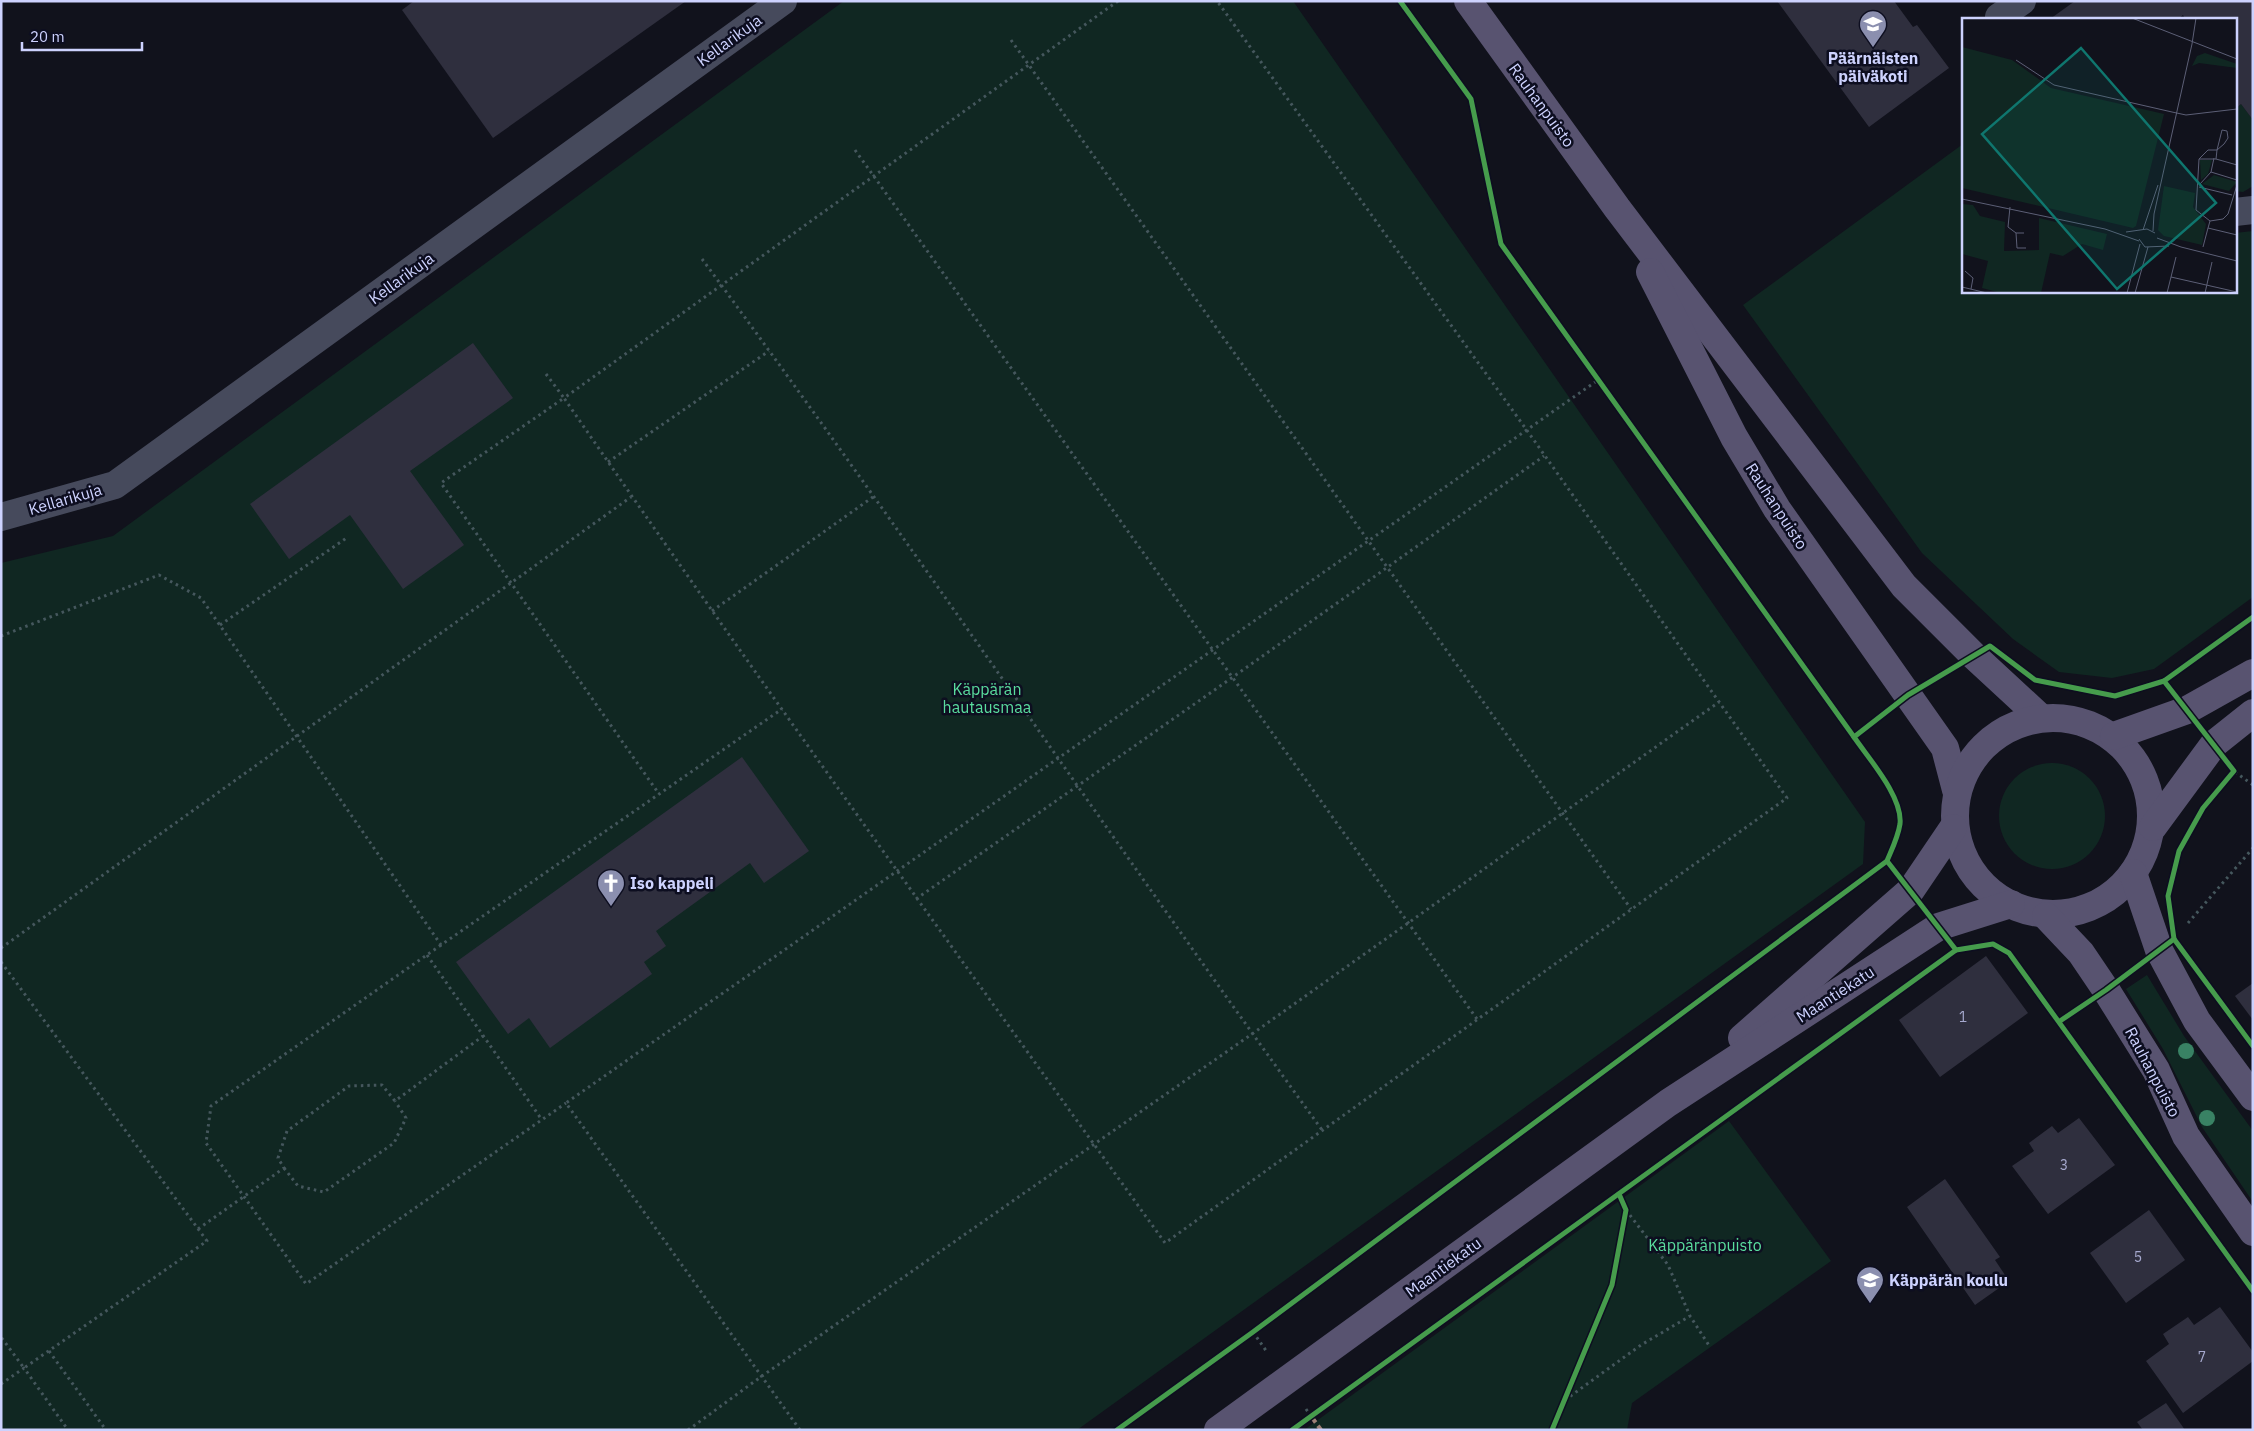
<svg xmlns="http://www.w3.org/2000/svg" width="2254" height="1431" font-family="'IBM Plex Sans',sans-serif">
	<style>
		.green { fill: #102722 }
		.building { fill: #2f2f3e }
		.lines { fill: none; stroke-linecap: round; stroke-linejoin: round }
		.path { stroke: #45575d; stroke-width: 3; stroke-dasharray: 2.5 4; stroke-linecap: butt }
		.minor { stroke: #464a5c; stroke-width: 28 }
		.major { stroke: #585370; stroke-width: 28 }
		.quiet { stroke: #9e8076; stroke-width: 4; stroke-dasharray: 8 4; stroke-linecap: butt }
		.cycleway-casing { stroke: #0d0e20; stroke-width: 8 }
		.cycleway { stroke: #469c4c; stroke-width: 5 }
		.tree { fill: #398264 }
		.labels { text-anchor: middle; stroke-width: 5; stroke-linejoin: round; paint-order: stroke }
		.number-label { font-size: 14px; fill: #a6a9ce }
		.street-label { font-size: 16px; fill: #cdd2fe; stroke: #0d0e20 }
		.poi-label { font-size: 16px; font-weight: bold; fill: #cdd2fe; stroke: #0d0e20; text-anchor: start }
		.park-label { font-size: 16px; fill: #5add9e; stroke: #0d0e20 }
		.inset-road { fill: none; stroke: #5c5f76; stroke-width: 1 }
		.view { fill: #0f766e; fill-opacity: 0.15; stroke: #0f766e; stroke-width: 2.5 }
		.inset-edge { fill: none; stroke: #cdd2fe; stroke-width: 2.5 }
	</style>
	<rect width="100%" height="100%" fill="#11121c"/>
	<g class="green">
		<path d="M844 1H1293L1865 822 1863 864 1077 1430H1V563L113 536Z"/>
		<path d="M2241 104 2253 120V186L2243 192 2235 191V109Z"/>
		<path d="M1963 144V291H2235V233L2253 231V597L2154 669 2112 678 2059 672 2013 639 1922 553 1743 305Z"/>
		<circle cx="2052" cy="816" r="53"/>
		<path d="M2147 975 2184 1036 2253 1131V1202L2202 1127 2163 1049 2126 989Z"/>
		<path d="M1729 1121 1831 1261 1632 1403 1627 1430H1304Z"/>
	</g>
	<g class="building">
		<path d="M414 1H686L493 138 402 10Z"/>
		<path d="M1777 1H1894L1913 27 1917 25 1949 68 1869 127Z"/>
		<path d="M2075 1H2253V120L2241 104 2235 109V19H2185L2183 15 2178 19H2050Z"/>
		<path d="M473 343 513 398 410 471 464 545 403 589 350 515 289 559 250 504Z"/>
		<path d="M742 757 809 851 764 883 750 863 656 931 666 946 644 962 652 974 550 1048 529 1018 508 1034 456 962Z"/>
		<path d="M1986 956 2028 1013 1940 1077 1899 1020Z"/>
		<path d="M2253 983V1020L2235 996Z"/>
		<path d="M2079 1118 2115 1165 2048 1214 2012 1166 2034 1151 2029 1143 2052 1126 2058 1133Z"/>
		<path d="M1945 1179 2000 1257 1995 1260 2009 1281 1975 1305 1907 1207Z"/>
		<path d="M2149 1210 2185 1260 2126 1303 2090 1253Z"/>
		<path d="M2220 1307 2253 1352V1361L2183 1413 2146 1361 2169 1344 2163 1334 2188 1317 2194 1325Z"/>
		<path d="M2166 1403 2185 1430H2143L2137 1422Z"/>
	</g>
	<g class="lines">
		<g class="path">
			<path d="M1118 1 564 398C760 683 963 962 1165 1243L1787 798 1526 429 1217 1"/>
			<path d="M1011 40 1631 909"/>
			<path d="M855 150 1477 1019"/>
			<path d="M702 259C914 546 1113 842 1322 1130"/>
			<path d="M546 374 564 398 441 483 659 794"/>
			<path d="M608 462 769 351"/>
			<path d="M712 611 873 497"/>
			<path d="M220 625 348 537"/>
			<path d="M1 636 159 575 201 598 441 945 782 709"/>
			<path d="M2235 772 2253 785"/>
			<path d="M916 899 1233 677 1544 456"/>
			<path d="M2188 923 2253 848"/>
			<path d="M441 945 211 1106 206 1143 306 1284 566 1103"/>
			<path d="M1 948 631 497"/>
			<path d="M427 955 542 1120"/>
			<path d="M1 962 207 1241 24 1368 1 1337"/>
			<path d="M284 1168 298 1186 324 1192 394 1143 406 1118 395 1101"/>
			<path d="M1626 1210 1668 1265 1690 1316 1710 1347"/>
			<path d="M198 1229 284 1168 278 1158 287 1131 349 1086 382 1085 395 1101 483 1036"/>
			<path d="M1253 1332 1267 1352"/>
			<path d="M49 1351 106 1430"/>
			<path d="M1 1384 24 1368 68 1430"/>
			<path d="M1565 1400 1641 1345 1690 1316"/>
			<path d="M1306 1409 1311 1416"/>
			<path d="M688 1430 762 1376 1252 1034 1719 702"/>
			<path d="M800 1430 566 1103 1598 380"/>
		</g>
		<g class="minor">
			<path d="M1999 17 2022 1"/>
			<path d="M2235 212 2253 210"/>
			<path d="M1 517 115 485 783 1"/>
		</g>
		<g class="major">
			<path d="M1468 1 1617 208 1904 586 1974 656 2040 717"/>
			<path d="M1650 272 1734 437 1777 509 1945 748 1956 790"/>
			<circle cx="2053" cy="816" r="98"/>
			<path d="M2114 736 2187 710 2253 673"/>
			<path d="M2153 827 2214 744 2253 713"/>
			<path d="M2133 873 2159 950 2197 1021 2253 1097"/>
			<path d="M2046 916 2081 953 2106 990 2156 1070 2186 1136 2253 1232"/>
			<path d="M1742 1038 1911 890 1953 828"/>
			<path d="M1218 1430 1668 1103 1938 927 2011 904"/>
		</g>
		<path class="quiet" d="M1311 1416 1321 1430"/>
		<g class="cycleway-casing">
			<g id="cycleway">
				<path d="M1400 1 1471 99 1501 244 1854 737"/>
				<path d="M2164 681 2234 771 2203 808 2179 851 2168 896 2174 939 2253 1046"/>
				<path d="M1887 861 1956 950 1993 944 2009 953 2253 1291"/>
				<path d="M2060 1021 2106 990 2174 939"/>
				<path d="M1117 1430 1253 1332 1887 861C1892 849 1898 837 1900 824 1903 797 1869 759 1854 737L1908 695 1990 646 2035 680 2115 696 2164 681 2253 617"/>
				<path d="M1292 1430 1956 950"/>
				<path d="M1552 1430 1612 1285 1626 1210 1619 1194"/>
			</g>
		</g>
		<use href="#cycleway" class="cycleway"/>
	</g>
	<g class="tree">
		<circle cx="2186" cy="1051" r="8"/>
		<circle cx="2207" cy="1118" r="8"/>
	</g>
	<defs>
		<g id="school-pin" transform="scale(1.4375)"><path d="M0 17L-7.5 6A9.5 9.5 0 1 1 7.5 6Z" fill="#8b8faf" stroke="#0d0e20"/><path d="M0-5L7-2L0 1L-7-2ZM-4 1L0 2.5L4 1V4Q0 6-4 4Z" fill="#fff"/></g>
		<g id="church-pin" transform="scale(1.4375)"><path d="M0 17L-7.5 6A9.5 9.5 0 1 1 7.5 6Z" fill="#8b8faf" stroke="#0d0e20"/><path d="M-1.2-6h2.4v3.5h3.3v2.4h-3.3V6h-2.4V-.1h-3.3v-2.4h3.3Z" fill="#fff"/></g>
	</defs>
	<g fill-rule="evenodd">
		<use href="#school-pin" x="1873" y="24"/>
		<use href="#church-pin" x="611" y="883"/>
		<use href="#school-pin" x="1870" y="1280"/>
	</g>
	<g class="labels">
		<g class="number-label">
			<text x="1963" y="1022">1</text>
			<text x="2064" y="1170">3</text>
			<text x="2138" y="1262">5</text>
			<text x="2202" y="1362">7</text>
		</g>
		<g class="street-label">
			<text transform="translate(729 40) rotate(-36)" y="6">Kellarikuja</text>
			<text transform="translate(1542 105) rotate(54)" y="6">Rauhanpuisto</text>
			<text transform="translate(401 278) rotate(-36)" y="6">Kellarikuja</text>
			<text transform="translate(65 499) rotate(-16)" y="6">Kellarikuja</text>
			<text transform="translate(1777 506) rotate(57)" y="6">Rauhanpuisto</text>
			<text transform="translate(1835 994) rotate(-33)" y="6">Maantiekatu</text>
			<text transform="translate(2153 1072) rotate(62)" y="6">Rauhanpuisto</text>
			<text transform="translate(1443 1267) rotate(-36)" y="6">Maantiekatu</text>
		</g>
		<g class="poi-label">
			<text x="1873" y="64" text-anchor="middle">Päärnäisten<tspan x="1873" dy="18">päiväkoti</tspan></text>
			<text x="630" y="889">Iso kappeli</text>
			<text x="1889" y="1286">Käppärän koulu</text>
		</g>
		<g class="park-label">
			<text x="987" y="695">Käppärän<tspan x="987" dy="18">hautausmaa</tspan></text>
			<text x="1705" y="1251">Käppäränpuisto</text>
		</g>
	</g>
	<g transform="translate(1962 18)">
		<rect width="275" height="275" fill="#11121c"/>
		<path d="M0 29 50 42 89 70 202 96 174 208 171 210 0 170ZM243 35 275 46V50L237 45 230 48 235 38ZM238 142H250L246 156 239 162ZM252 157 275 164 267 173 240 166ZM202 168 233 175 231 189 244 206 240 227 202 218 196 212ZM0 186 11 187 18 198 43 204 42 233 77 232V200L145 216 141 232 120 226 101 238 88 235 79 275H39L20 270 26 243 0 236Z" fill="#102722"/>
		<path class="inset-road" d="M170 0 275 41M230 26 234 0M54 42 92 67 210 94 224 97 275 91M237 141 246 132H255L262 126 266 120 265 113 260 112 255 132 254 141M275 147 254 141H237L234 192 248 203 261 201 266 196 275 167M249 154 275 162M238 166 249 154 252 140M237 169 270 177M0 181 143 211 177 223M48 189 46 209 54 215H62M248 203 246 210 275 217M181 212 196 167M191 213 192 196 230 26M164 214 185 211 193 215M54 215 55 230H64M195 220 219 229 275 243M177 221 183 229 207 228M241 229 246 210M3 253 11 260 9 271M209 259 275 274M0 269 25 275M165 275 178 226M173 275 186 229M205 275 214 239M243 275 250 244"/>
		<path class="view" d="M119 30 254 185 155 271 20 116Z"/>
		<rect width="275" height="275" class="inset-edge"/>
	</g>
	<rect width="2254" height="1431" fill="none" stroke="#cdd2fe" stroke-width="5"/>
	<path d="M22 42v8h120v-8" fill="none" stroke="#cdd2fe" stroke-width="2.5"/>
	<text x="30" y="42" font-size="15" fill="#cdd2fe" stroke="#0d0e20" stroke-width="4" paint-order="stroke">20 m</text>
</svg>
